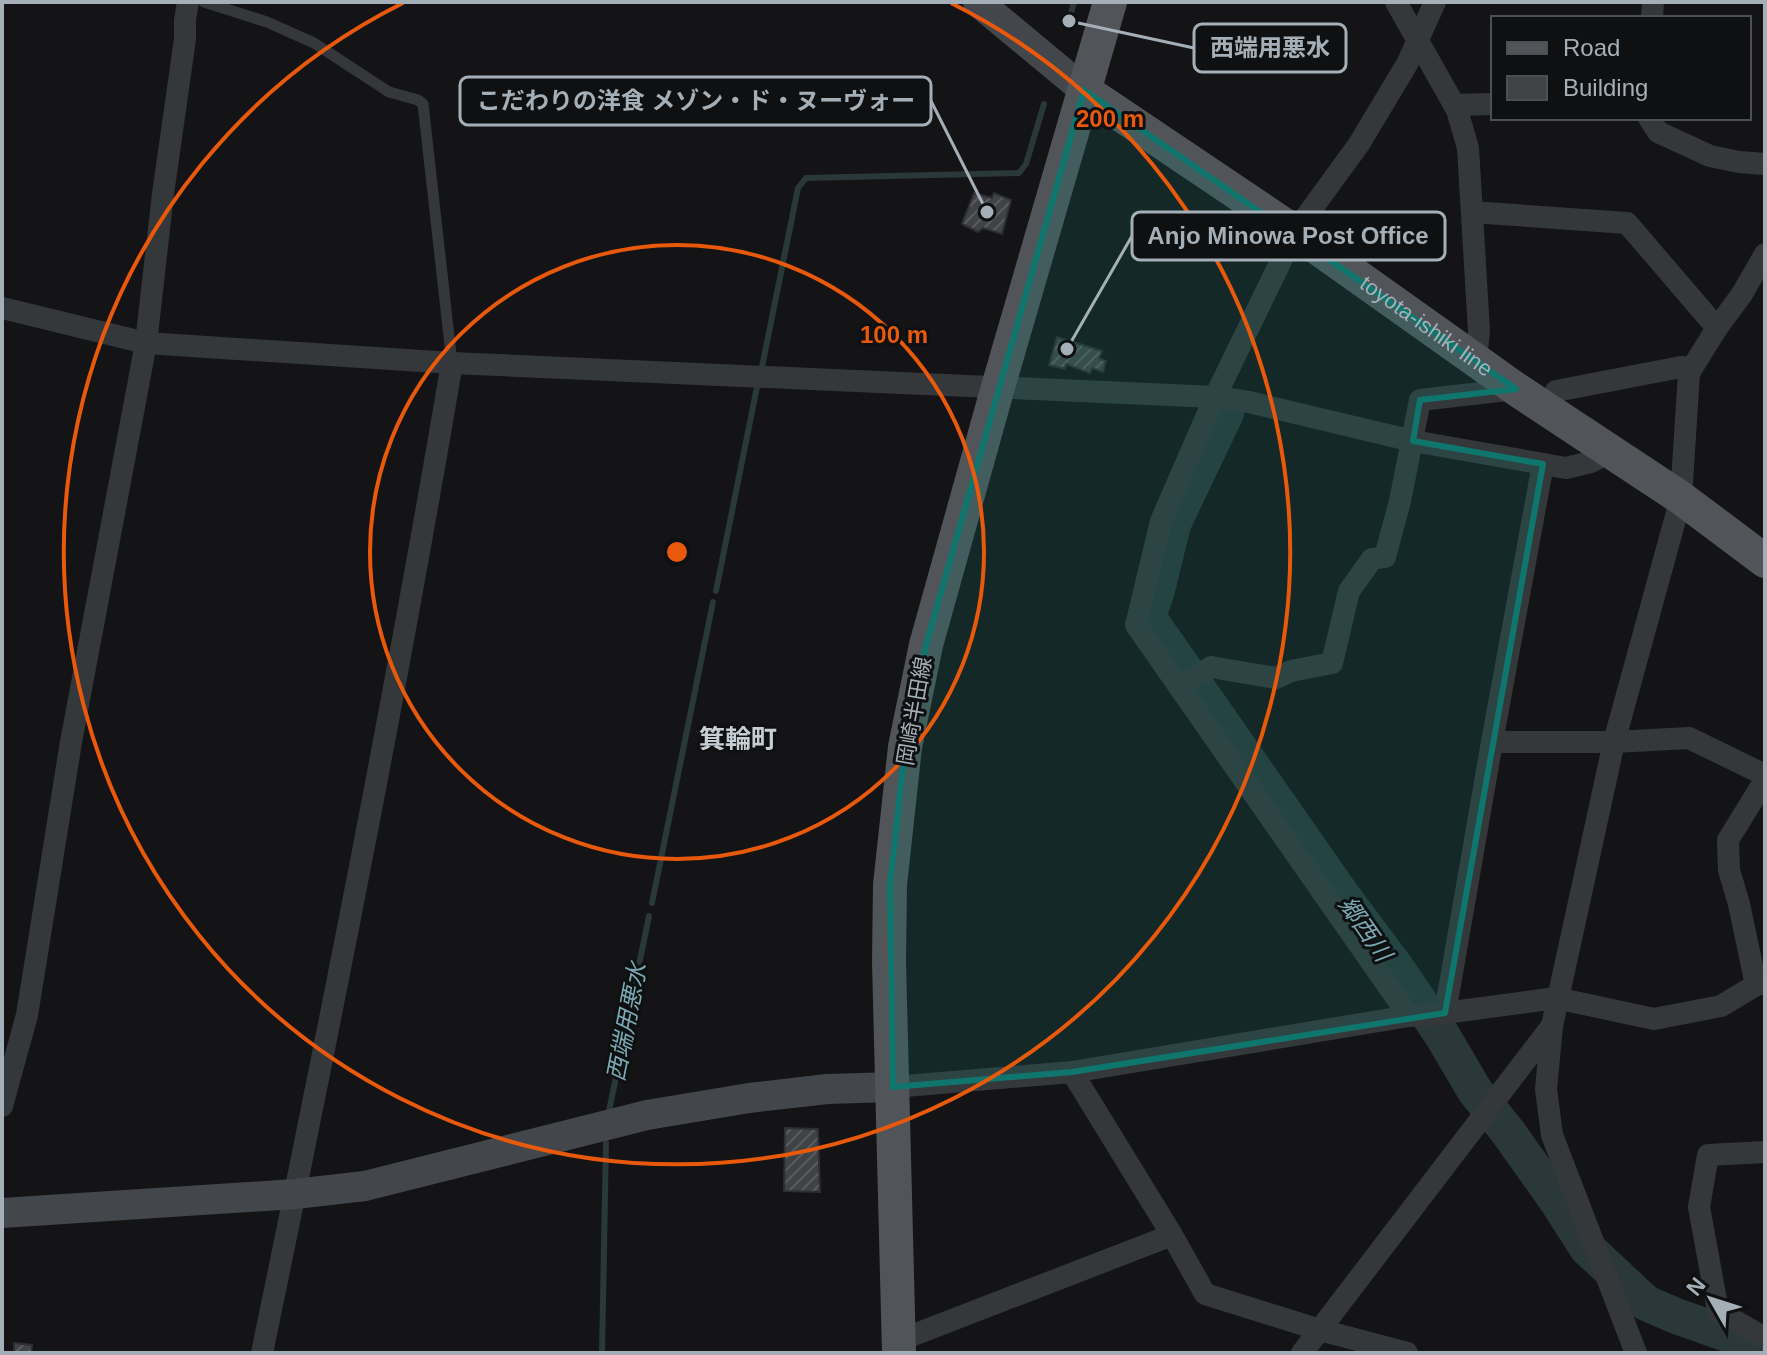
<svg xmlns="http://www.w3.org/2000/svg" width="1767" height="1355" font-family="Arial,'Noto Sans JP',sans-serif">
	<style>
		.lines { fill: none; stroke-linecap: round; stroke-linejoin: round }
		.stream { stroke: #2a383a; stroke-width: 6 }
		.river { stroke: #2a383a; stroke-width: 36 }
		.building { fill: url(#building-hatch); stroke: #2e2f32; stroke-width: 2 }
		.lane { stroke: #35383b; stroke-width: 11 }
		.street { stroke: #35383b; stroke-width: 22 }
		.secondary { stroke: #43474b; stroke-width: 30 }
		.primary { stroke: #51555a; stroke-width: 34 }
		.marked { fill: #0f766e; fill-opacity: 0.2; stroke: #0f766e; stroke-width: 6; stroke-linejoin: round }
		.ring { fill: none; stroke: #e8590c; stroke-width: 4 }
		.labels { text-anchor: middle; stroke-width: 6; stroke-linejoin: round; paint-order: stroke }
		.street-label { font-size: 22px; fill: #a5afb7; stroke: #0f1011 }
		.water-label { font-size: 24px; font-style: italic; fill: #7ba9b3; stroke: #0f1011 }
		.quarter-label { font-size: 26px; font-weight: bold; fill: #c6cdd3; stroke: #0f1011 }
		.centre { fill: #e8590c; stroke: #0f1011; stroke-width: 4 }
		.ring-label { font-size: 24px; text-anchor: middle; font-weight: bold; fill: #e8590c; stroke: #0f1011; stroke-width: 6; stroke-linejoin: round; paint-order: stroke }
		.leader { fill: none; stroke: #a5afb7; stroke-width: 3 }
		.callout-dot { fill: #a5afb7; stroke: #0f1011; stroke-width: 3 }
		.callout { fill: #0f1011; stroke: #a5afb7; stroke-width: 3 }
		.callout-label { font-size: 24px; text-anchor: middle; font-weight: bold; fill: #a5afb7 }
	</style>
	<defs>
		<pattern id="building-hatch" width="6" height="6" patternUnits="userSpaceOnUse" patternTransform="scale(2)"><rect width="6" height="6" fill="#404346"/><path d="M-1 1l2-2M0 6l6-6M5 7l2-2" fill="none" stroke="#595c5e"/></pattern>
	</defs>
	<rect width="100%" height="100%" fill="#141416"/>
	<g class="lines">
		<g class="stream">
			<path d="M1069 21 1074 2"/>
			<path d="M762 367 798 188 806 178 1019 173 1026 164 1044 104"/>
			<path d="M716 591 757 387"/>
			<path d="M652 903 713 602"/>
			<path d="M608 1116 649 916"/>
			<path d="M602 1353 606 1143"/>
		</g>
		<path class="river" d="M1226 413 1173 524 1157 590 1148 617 1342 895 1395 966 1442 1035 1475 1091 1508 1132 1557 1201 1587 1248 1646 1303 1676 1316 1733 1336 1765 1352"/>
	</g>
	<g class="building">
		<path d="M974 193 992 198 994 193 1011 200 1002 234 983 228 978 232 962 224Z"/>
		<path d="M1057 337 1102 351 1099 358 1106 361 1103 372 1092 368 1090 373 1066 364 1065 369 1049 365Z"/>
		<path d="M785 1128 818 1129 820 1192 784 1191Z"/>
		<path d="M14 1343 32 1345 31 1353H14Z"/>
	</g>
	<g class="lines">
		<path class="lane" d="M204 2 267 22 314 43 389 92 418 100 423 104 452 363"/>
		<g class="street">
			<path d="M1396 2 1457 110 1468 148 1479 331 1476 360"/>
			<path d="M1652 18 1653 2"/>
			<path d="M1454 105 1493 104"/>
			<path d="M1649 118 1658 132 1710 156 1739 162 1765 164"/>
			<path d="M1472 212 1627 223 1717 328"/>
			<path d="M2 308 146 343 452 363 1215 397 1249 402 1413 441 1566 468 1591 462 1611 452"/>
			<path d="M1546 409 1556 391 1681 367 1692 368"/>
			<path d="M1179 687 1211 667 1276 678 1291 671 1332 663 1349 591 1372 559 1385 557 1400 501 1420 400 1516 389"/>
			<path d="M1492 742H1614L1689 738 1765 775"/>
			<path d="M1756 985 1739 904 1729 870 1728 840 1765 780"/>
			<path d="M1445 1013 1492 742 1543 464"/>
			<path d="M1409 1016 1136 625 1161 521 1215 397 1295 232 1359 144 1407 64 1435 2"/>
			<path d="M1072 1072 1172 1235"/>
			<path d="M893 1087 1072 1072 1409 1016 1445 1013 1556 998 1654 1019 1721 1006 1756 985 1765 983"/>
			<path d="M2 1106 27 1015 71 742 146 343 163 194 185 39V20L188 2"/>
			<path d="M1765 1152 1708 1155 1699 1207 1718 1311 1765 1338"/>
			<path d="M898 1341 1172 1235 1205 1294 1320 1330 1407 1353"/>
			<path d="M262 1353C330 1024 396 694 452 363"/>
			<path d="M1302 1353 1551 1027"/>
			<path d="M1636 1353 1552 1135 1546 1089 1552 1026 1614 742 1681 498 1689 373 1717 328 1742 294 1765 254"/>
		</g>
		<g class="secondary">
			<path d="M978 2 1084 90"/>
			<path d="M2 1213 295 1194 365 1186 647 1115 749 1098 827 1089 893 1087"/>
		</g>
		<g class="primary">
			<path id="s1" d="M1084 90 1295 232 1516 389 1681 498 1765 561"/>
			<path d="M899 1353 889 962 890 885 905 747 926 645 998 387 1110 2"/>
		</g>
	</g>
	<path class="marked" d="M1084 90 1516 389 1420 400 1413 441 1543 464 1445 1013 1072 1072 893 1087 890 885 905 747 926 645Z"/>
	<g class="ring">
		<circle cx="677" cy="552" r="307"/>
		<path d="M951 3A613 613 0 1 1 403 3"/>
	</g>
	<g class="labels">
		<g class="street-label">
			<text dy="8" stroke="none"><textPath href="#s1" startOffset="416">toyota-ishiki line</textPath></text>
			<text transform="translate(914 711) rotate(-80)" y="8">岡崎半田線</text>
		</g>
		<g class="water-label">
			<text transform="translate(1365 929) rotate(55)" y="8">郷西川</text>
			<text transform="translate(627 1022) rotate(-79)" y="8">西端用悪水</text>
		</g>
		<g class="quarter-label">
			<text x="738" y="748">箕輪町</text>
		</g>
	</g>
	<circle cx="677" cy="552" r="12" class="centre"/>
	<g class="ring-label">
		<text x="1110" y="127">200 m</text>
		<text x="894" y="343">100 m</text>
	</g>
	<path class="leader" d="M1069 21L1194 48M987 212L931 101M1067 349L1132 236"/>
	<g class="callout-dot">
		<circle cx="1069" cy="21" r="8"/>
		<circle cx="987" cy="212" r="8"/>
		<circle cx="1067" cy="349" r="8"/>
	</g>
	<g class="callout">
		<rect x="1194" y="24" width="152" height="48" rx="8"/>
		<rect x="460" y="77" width="471" height="48" rx="8"/>
		<rect x="1132" y="212" width="313" height="48" rx="8"/>
	</g>
	<g class="callout-label">
		<text x="1270" y="56">西端用悪水</text>
		<text x="696" y="109">こだわりの洋食 メゾン・ド・ヌーヴォー</text>
		<text x="1288" y="244">Anjo Minowa Post Office</text>
	</g>
	<rect width="1767" height="1355" fill="none" stroke="#a5afb7" stroke-width="8"/>
	<rect x="1491" y="16" width="260" height="104" fill="#0f1011" stroke="#4b5053" stroke-width="2"/>
	<rect x="1507" y="42" width="40" height="12" fill="#51555a" stroke="#4b5053" stroke-width="2"/>
	<text x="1563" y="56" font-size="24" fill="#a5afb7">Road</text>
	<rect x="1507" y="76" width="40" height="24" fill="#404346" stroke="#4b5053" stroke-width="2"/>
	<text x="1563" y="96" font-size="24" fill="#a5afb7">Building</text>
	<g transform="translate(1711 1299) rotate(309)" stroke="#0f1011" stroke-width="6" paint-order="stroke">
	<path d="M0-6L14 30L0 20L-14 30Z" fill="#a5afb7"/>
	<text y="-12" font-size="22" font-weight="bold" text-anchor="middle" fill="#a5afb7">N</text>
	</g>
</svg>
